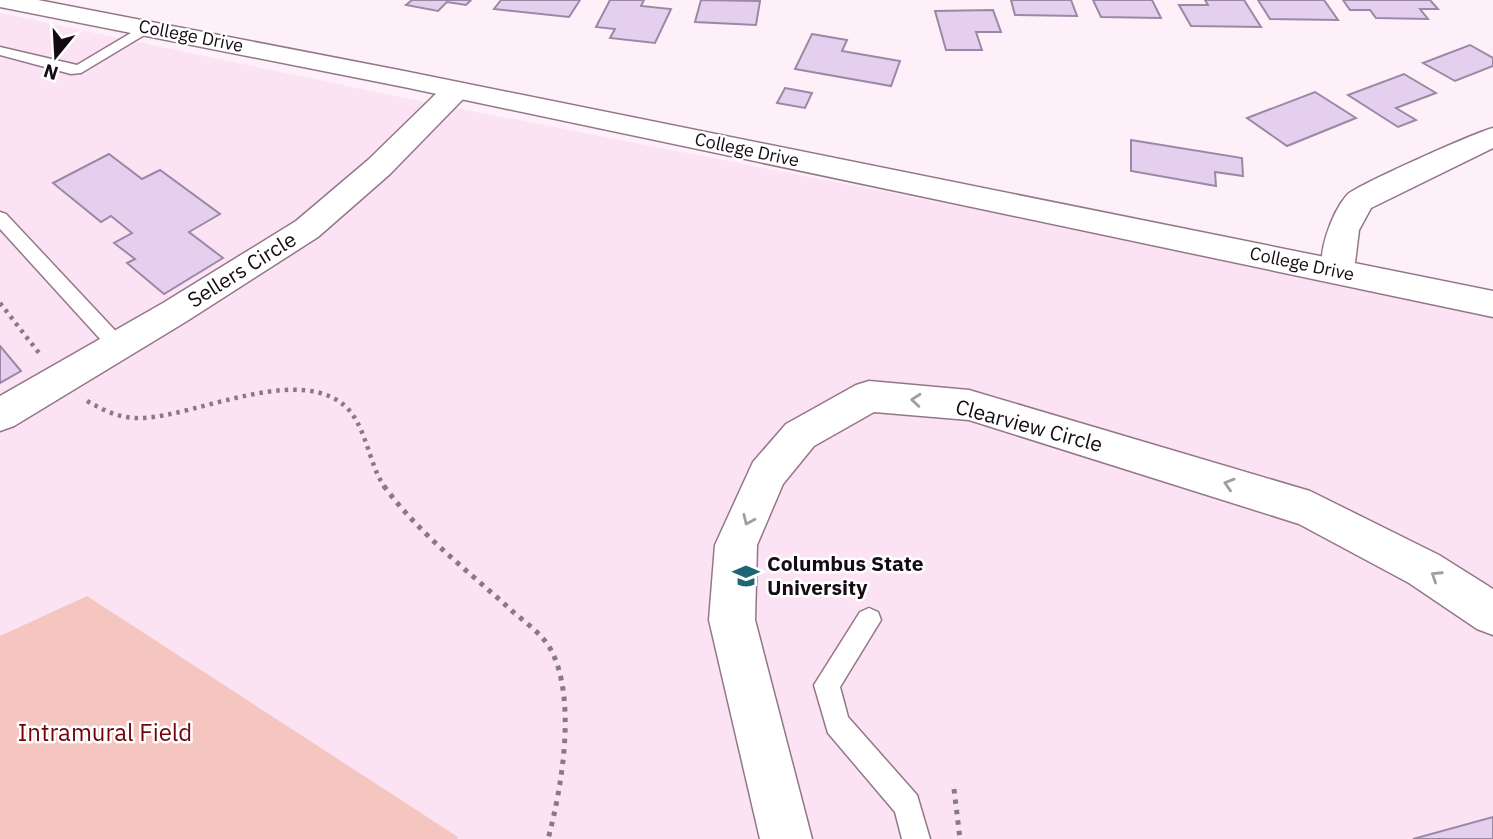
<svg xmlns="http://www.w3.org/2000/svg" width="1493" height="839" font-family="'IBM Plex Sans',sans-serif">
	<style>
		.built { fill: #fce3f4 }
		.green { fill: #f5c6c0 }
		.building { fill: #e4cfef; stroke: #9b88a5; stroke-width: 2 }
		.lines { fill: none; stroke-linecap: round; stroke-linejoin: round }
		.service-casing { stroke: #94768a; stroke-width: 3 }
		.minor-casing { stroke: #94768a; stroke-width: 3 }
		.tertiary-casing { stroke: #94768a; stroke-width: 3 }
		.path-far1 { stroke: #877b83; stroke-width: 4.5; stroke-dasharray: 3.5 5; stroke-linecap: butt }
		.path { stroke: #877b83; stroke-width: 5; stroke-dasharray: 4.5 6; stroke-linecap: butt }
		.service { fill: #fff; fill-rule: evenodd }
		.minor { fill: #fff; fill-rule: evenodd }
		.tertiary { fill: #fff; fill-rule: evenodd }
		.oneway { stroke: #a19da0 }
		.labels { text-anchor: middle; stroke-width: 5; stroke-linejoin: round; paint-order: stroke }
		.far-street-label { font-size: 18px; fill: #150b12; stroke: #fff }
		.street-label { font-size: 21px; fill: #150b12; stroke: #fff }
		.poi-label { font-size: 21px; font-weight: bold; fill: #150b12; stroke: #fff; text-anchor: start }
		.near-park-label { font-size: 24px; fill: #70050c; stroke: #fff }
	</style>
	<rect width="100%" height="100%" fill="#fef0f9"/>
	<path class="built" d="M0 13 405 98 1302 273 1493 314V839H0Z"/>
	<path class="green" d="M87 596 458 837 457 839H0V636Z"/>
	<g class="building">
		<path d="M412 0H471L466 5 447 2 438 11 406 5Z"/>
		<path d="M501 0H580L569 17 494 9Z"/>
		<path d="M610 0H644L641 6 671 9 655 43 610 38 615 29 596 27Z"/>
		<path d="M701 0 760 1 756 25 695 22Z"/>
		<path d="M1011 0H1071L1077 16 1015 15Z"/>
		<path d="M1093 0H1152L1161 18 1101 17Z"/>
		<path d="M1205 0H1244L1261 27 1191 26 1179 5H1208Z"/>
		<path d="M1258 0H1324L1338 20 1270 19Z"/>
		<path d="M1343 0H1430L1438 9H1420L1428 19 1376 18 1370 10H1350Z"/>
		<path d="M993 10 1001 32H976L982 50H946L935 11Z"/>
		<path d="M812 34 847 40 842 51 900 61 891 86 795 69Z"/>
		<path d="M1470 45 1493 58V66L1455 81 1423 63Z"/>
		<path d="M1404 74 1436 93 1396 108 1416 120 1398 127 1348 95Z"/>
		<path d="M785 88 812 93 805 108 777 103Z"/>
		<path d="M1315 92 1356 118 1287 146 1247 118Z"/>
		<path d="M1131 140 1242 158 1243 176 1215 172 1216 186 1131 171Z"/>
		<path d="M109 154 142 179 160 170 220 214 189 232 223 258 164 294 127 263 135 259 114 243 132 233 111 216 101 222 53 183Z"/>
		<path d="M0 346 21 371 0 383Z"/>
		<path d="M1493 817V839H1413Z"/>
	</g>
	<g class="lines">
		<g class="service-casing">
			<g id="service">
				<path d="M146 24 153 28 151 31 81 73 71 74 0 55V47L77 65Z"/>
				<path d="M0 212 6 214 125 341 128 346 125 351 118 354 111 351 0 229Z"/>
				<path d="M869 608 878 612 881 620 840 687 848 717 917 795 930 839H902L895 812 828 733 814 685 860 612Z"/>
			</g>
		</g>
		<g class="minor-casing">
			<g id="minor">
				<path d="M456 82 466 84 470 90 466 96 390 174 318 237 187 321 14 426 0 431V396L163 303 296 221 368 160 446 84Z"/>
				<path d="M1493 128V148L1371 208 1359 230 1354 271 1349 279 1337 283 1325 279C1314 259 1332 212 1347 195 1355 186 1476 132 1493 128Z"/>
				<path d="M869 381 969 390 1310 491 1439 555 1493 589V635L1477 629 1409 583 1299 524 969 420 874 412 814 446 783 484 757 545 755 620 812 839H760L709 620 715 545 753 462 786 424 856 385Z"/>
			</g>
		</g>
		<g class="tertiary-casing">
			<path id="tertiary" d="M0 0H38L404 71 1493 291V317L404 87 0 7Z"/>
		</g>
		<g class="path-far1">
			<path d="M0 303 39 353"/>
			<path d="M87 401C105 411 121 419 142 418 198 416 304 361 349 410 367 431 369 464 385 488"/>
		</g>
		<g class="path">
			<path d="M384 486C418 533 467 570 510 609 523 621 542 633 551 650 577 699 562 787 548 839"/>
			<path d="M954 789 960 839"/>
		</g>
		<use href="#service" class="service"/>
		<use href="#minor" class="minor"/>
		<use href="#tertiary" class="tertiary"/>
	</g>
	<defs><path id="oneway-chevron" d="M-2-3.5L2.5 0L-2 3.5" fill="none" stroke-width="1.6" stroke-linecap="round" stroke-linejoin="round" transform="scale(1.75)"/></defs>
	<g class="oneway">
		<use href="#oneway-chevron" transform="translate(916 400) rotate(-175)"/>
		<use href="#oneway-chevron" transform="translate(1229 484) rotate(-163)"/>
		<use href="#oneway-chevron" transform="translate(748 520) rotate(114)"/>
		<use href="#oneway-chevron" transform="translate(1436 576) rotate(-147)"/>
	</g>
	<defs>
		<g id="university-bare" transform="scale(2.1)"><path d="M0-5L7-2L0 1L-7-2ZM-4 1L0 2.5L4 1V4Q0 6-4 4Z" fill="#1f6475" stroke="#fff" stroke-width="2.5" paint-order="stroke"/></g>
	</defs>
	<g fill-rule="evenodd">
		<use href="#university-bare" x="746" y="576"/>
	</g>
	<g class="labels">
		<g class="far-street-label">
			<text transform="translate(191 36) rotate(11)" y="6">College Drive</text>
			<text transform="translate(747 150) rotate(12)" y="6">College Drive</text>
			<text transform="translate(1302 264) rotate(12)" y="6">College Drive</text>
		</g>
		<g class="street-label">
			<text transform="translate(242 270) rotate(-32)" y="7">Sellers Circle</text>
			<text transform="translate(1029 426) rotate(15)" y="7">Clearview Circle</text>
		</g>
		<g class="poi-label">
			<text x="767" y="571">Columbus State<tspan x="767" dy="24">University</tspan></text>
		</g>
		<g class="near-park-label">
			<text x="105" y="741">Intramural Field</text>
		</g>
	</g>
	<g transform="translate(56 56) rotate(198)" stroke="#ffffff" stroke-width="5" paint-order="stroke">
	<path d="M0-5L12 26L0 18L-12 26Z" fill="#150b12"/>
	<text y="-10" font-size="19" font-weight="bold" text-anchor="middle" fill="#150b12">N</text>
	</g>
</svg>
